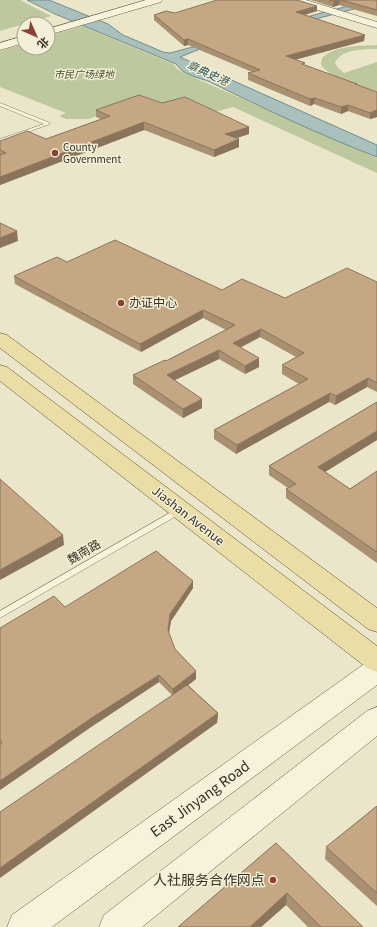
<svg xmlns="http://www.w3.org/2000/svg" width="377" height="927" font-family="Georgia,'Noto Sans SC',serif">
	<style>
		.green { fill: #bec89e }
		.water { fill: #aac0bc; stroke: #718e8a }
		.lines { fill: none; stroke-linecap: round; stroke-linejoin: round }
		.lane-casing { stroke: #86795f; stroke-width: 1 }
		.secondary-casing { stroke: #685a42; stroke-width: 1 }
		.primary-casing { stroke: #544733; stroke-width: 1 }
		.lane { fill: #f6f2dc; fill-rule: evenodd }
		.secondary { fill: #f6f2dc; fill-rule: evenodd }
		.primary { fill: #eadda5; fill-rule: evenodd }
		.wall { fill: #a99071 }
		.shaded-wall { fill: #8a755c }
		.building { fill: #c5a783; stroke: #8a755c }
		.poi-dot { fill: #8f4035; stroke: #f3efd8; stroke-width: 1.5 }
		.labels { text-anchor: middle; stroke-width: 3; stroke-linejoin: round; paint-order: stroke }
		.far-park-label { font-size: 10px; font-style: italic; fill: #43522a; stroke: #f3efd8 }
		.far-poi-label { font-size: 10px; fill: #382f22; stroke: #f3efd8; text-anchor: start }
		.far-water-label { font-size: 11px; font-style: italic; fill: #325456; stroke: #f3efd8 }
		.poi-label { font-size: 12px; fill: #382f22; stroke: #f3efd8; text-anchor: start }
		.street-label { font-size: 12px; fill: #382f22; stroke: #f3efd8 }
		.near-street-label { font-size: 14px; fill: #382f22; stroke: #f3efd8 }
		.near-poi-label { font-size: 14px; fill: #382f22; stroke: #f3efd8; text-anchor: end }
	</style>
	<rect width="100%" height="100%" fill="#ebe5c9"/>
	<g class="green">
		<path d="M0 0H20L51 16 0 31Z"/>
		<path d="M82 26 173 64 177 69 186 74 377 158V173L233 107 209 114 153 104 140 100 89 119H66L59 116 66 113 0 87V51L24 44V48H48V36Z"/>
		<path d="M377 45V49C365 49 340 49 335 63L338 68 344 73 377 62V84L347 74 377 84V91C361 86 331 79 321 65L322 58C335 45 360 46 377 45Z"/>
	</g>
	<path class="water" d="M27 0H49L108 24 123 35 163 52 170 53 371 0 377 3 200 49 180 57 377 145V157C320 135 265 109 210 82 198 77 184 76 176 64L55 14Z"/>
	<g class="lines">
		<g class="lane-casing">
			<g id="lane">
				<path d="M0 103 50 123V124L0 142V139L44 124 0 106Z"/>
				<path d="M180 507 183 508 184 510 183 512 0 618V611Z"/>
			</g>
		</g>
		<g class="secondary-casing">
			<g id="secondary">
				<path d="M146 0H162L161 2 48 35V29Z"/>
				<path d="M290 0H306L377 22V28L291 2Z"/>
				<path d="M24 36V43L0 50V43Z"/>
				<path d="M377 659V685L52 927H7L12 915 367 662Z"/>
				<path d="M377 707V736L142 927H99L104 915 367 711Z"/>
			</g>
		</g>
		<g class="primary-casing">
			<g id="primary">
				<path d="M0 333 7 335 377 608V632L368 629 0 348Z"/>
				<path d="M0 365 7 367 377 646V672L367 668 0 381Z"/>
			</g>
		</g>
		<use href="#lane" class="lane"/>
		<use href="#secondary" class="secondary"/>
		<use href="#primary" class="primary"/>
	</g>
	<g class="wall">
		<path d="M311 0H377V16L339 5 333 7Z"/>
		<path d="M317 11 305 15 364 41 295 60 305 65 357 84V85L377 92V117L370 119 348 111 341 114 314 104 310 106 248 80V73L252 72 188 45 184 46 154 20V15L175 13Z"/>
		<path d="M96 110 249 134 236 138 239 147 214 157 144 130 0 185V141L46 139 101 119 96 117Z"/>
		<path d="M67 262 222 290 285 298 377 282V392L367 387 335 405 329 402 236 454 214 439V430L299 384 282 374V365L296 357 260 337 241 347 259 367 245 374 219 359 174 380 202 408 183 418 133 384V375L166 361 226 330 203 318 141 352 15 284 14 276Z"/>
		<path d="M377 402V440L324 472 350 489 377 471V563L286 498V489L288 488 269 475V466Z"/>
		<path d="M193 588 171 621 169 633 175 649 196 671V679L188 685 218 713 217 723 172 695 159 682 91 727 0 790V628L65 607Z"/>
		<path d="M377 806V906L325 859 326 847Z"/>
		<path d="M276 843 363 927H308L286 905 261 927H178Z"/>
	</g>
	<g class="shaded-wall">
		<path d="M339 0H340L339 5 333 7 334 1Z"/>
		<path d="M317 6V11L296 17V12Z"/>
		<path d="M365 35 364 41 286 62V56Z"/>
		<path d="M188 39V45L184 46V40Z"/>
		<path d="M315 98 314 104 310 106V99Z"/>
		<path d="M348 105V111L341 114V107Z"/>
		<path d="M377 110V117L370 119V113Z"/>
		<path d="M144 122V130L0 185V177Z"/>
		<path d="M249 127V134L225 142V134Z"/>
		<path d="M239 139V147L214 157V150Z"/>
		<path d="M17 231 18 241 0 248V238Z"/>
		<path d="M203 310V318L141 352 140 344Z"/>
		<path d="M261 329 260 337 232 352 233 343Z"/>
		<path d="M219 350V359L167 384V375Z"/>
		<path d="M259 358V367L245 374V366Z"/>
		<path d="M368 378 367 387 335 405 336 396Z"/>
		<path d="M330 393 329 402 236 454 237 445Z"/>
		<path d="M202 399V408L183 418V409Z"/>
		<path d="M377 431V440L317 477 318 467Z"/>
		<path d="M63 535 64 545 0 580V570Z"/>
		<path d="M193 581V588L171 621 168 638V630L170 614Z"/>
		<path d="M196 671V679L173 697V689Z"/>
		<path d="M159 675V682L91 727 0 790V781L90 719Z"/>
		<path d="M218 713 217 723 0 878V868Z"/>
		<path d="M287 893 286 905 261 927H250Z"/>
	</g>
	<g class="building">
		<path d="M217 0H297L317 6 296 12 365 35 286 56 305 63 302 64 357 84H355L377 92V110L370 113 348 105 341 107 315 98 310 99 248 73 260 70 188 39 184 40 154 15 166 11 175 13Z"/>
		<path d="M329 0H339L334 1Z"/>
		<path d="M341 0H377V10Z"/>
		<path d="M139 95 162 103 185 97 249 127 225 134 239 139 214 150 144 122 0 177V155L6 153 0 150V141L27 131 46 139 110 116 96 110Z"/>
		<path d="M0 223 17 231 0 238Z"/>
		<path d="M115 240 222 290 242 279 285 298 347 268 377 282V383L368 378 336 396 330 393 237 445 214 430 308 379 282 365 304 353 261 329 233 343 259 358 245 366 219 350 167 375 202 399 183 409 133 375 165 360 166 361 235 325 203 310 140 344 14 276 57 257 67 262Z"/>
		<path d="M377 402V431L318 467 350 489 377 471V552L286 489 296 484 269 466Z"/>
		<path d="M0 479 63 535 0 570Z"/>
		<path d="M156 551 193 581 170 614 168 630 175 649 196 671 173 689 159 675 90 719 0 781V745L2 743 0 740V628L54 596 65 607Z"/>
		<path d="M187 685 218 713 0 868V812Z"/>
		<path d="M377 806V893L326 847Z"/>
		<path d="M276 843 363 927H321L287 893 250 927H178Z"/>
	</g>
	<g class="poi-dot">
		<circle cx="55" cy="153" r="4"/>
		<circle cx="121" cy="303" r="4"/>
		<circle cx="273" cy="880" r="4"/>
	</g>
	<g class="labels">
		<g class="far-park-label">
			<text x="84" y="78">市民广场绿地</text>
		</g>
		<g class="far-poi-label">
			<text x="63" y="151">County<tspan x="63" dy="12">Government</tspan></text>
		</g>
		<g class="far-water-label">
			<text transform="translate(208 73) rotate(24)" y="4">章典史港</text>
		</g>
		<g class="poi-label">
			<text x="129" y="307">办证中心</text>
		</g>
		<g class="street-label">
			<text transform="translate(188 516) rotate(38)" y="4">Jiashan Avenue</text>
			<text transform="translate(84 552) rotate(-30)" y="4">魏南路</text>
		</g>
		<g class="near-street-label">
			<text transform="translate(200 799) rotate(-36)" y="5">East Jinyang Road</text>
		</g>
		<g class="near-poi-label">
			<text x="265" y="885">人社服务合作网点</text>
		</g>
	</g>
	<g transform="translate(36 36) rotate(135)"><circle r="19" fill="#f3efd8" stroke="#a8a28f"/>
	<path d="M0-3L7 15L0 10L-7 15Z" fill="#8f4035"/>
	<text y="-6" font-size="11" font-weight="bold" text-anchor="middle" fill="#382f22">北</text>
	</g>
</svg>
